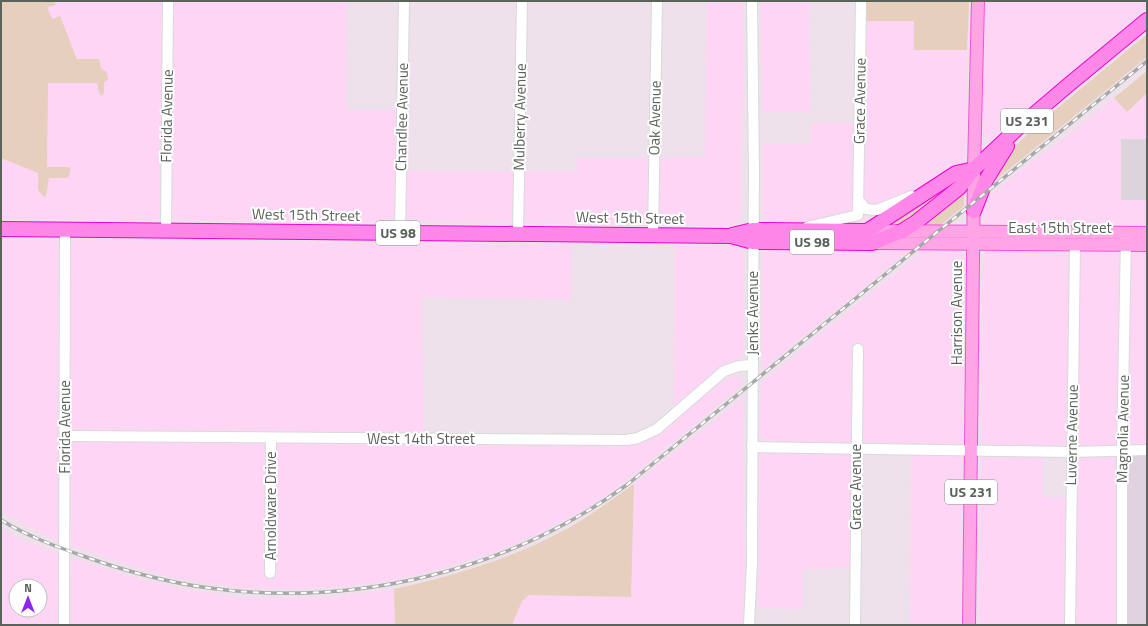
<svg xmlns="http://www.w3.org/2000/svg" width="1148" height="626" font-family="'Titillium Web',sans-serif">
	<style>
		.commercial { fill: #ffd5f6; fill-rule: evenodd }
		.industrial { fill: #dcd4db }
		.education { fill: #e0d2de }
		.green { fill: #e7cfbd }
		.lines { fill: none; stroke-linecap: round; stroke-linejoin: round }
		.minor-casing { stroke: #d4dcd5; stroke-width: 12 }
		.major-casing { stroke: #f751dd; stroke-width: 14 }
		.highway-casing { stroke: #ef00d1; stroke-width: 16 }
		.minor { stroke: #fff; stroke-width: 10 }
		.major { stroke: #ffa5e6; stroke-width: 12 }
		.highway { stroke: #ff87e9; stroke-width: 14 }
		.rail-casing { stroke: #a6a9a6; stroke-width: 3.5 }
		.rail { stroke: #fff; stroke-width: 2; stroke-dasharray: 6; stroke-linecap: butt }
		.labels { text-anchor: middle; stroke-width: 4; stroke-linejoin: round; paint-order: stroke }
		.shield { fill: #fff; stroke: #8c928c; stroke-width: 1 }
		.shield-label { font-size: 14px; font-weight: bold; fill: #5a635a }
		.street-label { font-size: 15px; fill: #5a635a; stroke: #fff }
	</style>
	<rect width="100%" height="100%" fill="#eee1eb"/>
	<g class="commercial">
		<path d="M44 1H164L163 116 160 148 161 215 158 220 1 219V154Z"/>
		<path d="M171 1H347L346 110H399L397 206 392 220 387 222 177 220 172 217 170 214Z"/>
		<path d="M707 1H743L744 101 741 117V215L738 221 731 225H664L662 223 658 214 657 158 705 157Z"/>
		<path d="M761 1H809L810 112H762Z"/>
		<path d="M983 1H1147V8L1091 54 995 137 990 139 984 137 980 133Z"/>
		<path d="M864 21H914L915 50H967L965 154 963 162 957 167 914 192 873 208 863 203Z"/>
		<path d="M1147 93V139H1121V200H1147V229L988 227 985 224 983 218 984 200 1019 171 1065 138 1114 98 1127 112Z"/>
		<path d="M811 123H857L854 213 793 226 768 223 764 219 763 215V144H811Z"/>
		<path d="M577 158H650L646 222 641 224 530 223 525 221 523 216 522 171 577 172Z"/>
		<path d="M404 171 516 172 515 214 512 220 508 223 409 221 404 213Z"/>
		<path d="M1 240H52L56 241 58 245V541L1 512Z"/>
		<path d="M74 240 572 245 571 300 422 297 424 435 71 432V246Z"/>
		<path d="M675 245 735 246 741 250 744 258V353L740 359 729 364 714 373 674 410Z"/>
		<path d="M765 248H913L762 370V254Z"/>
		<path d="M926 248H956L962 253 964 260 962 443 955 447 868 445 862 438 854 439 850 444 763 442 760 435 761 383Z"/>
		<path d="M991 249 1064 250 1070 256 1067 447 1064 448 984 446 981 443 983 260 985 253Z"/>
		<path d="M1080 250H1121L1120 441 1117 447H1076Z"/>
		<path d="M1147 250V445L1126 446 1129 251Z"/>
		<path d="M736 375 741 378V386L627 480 608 494 579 513 530 538 493 553 430 572 394 580 339 587 289 589 244 588 174 578 151 572 71 546V440L268 442 267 577H273L275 442 627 444 706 392 726 379Z"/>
		<path d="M743 398 745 580 742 625H512L522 601 529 595 631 597 634 484Z"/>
		<path d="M762 452 851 453 852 455 851 568 802 569V609L758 608 759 456Z"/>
		<path d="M911 453 958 454 962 458 960 625H910Z"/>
		<path d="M1119 454 1118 625H1074L1076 455Z"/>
		<path d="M1043 455V497H1069L1067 625H979L981 459 983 456Z"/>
		<path d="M1 528 21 540 59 554V625H1ZM16 586H40V610H16Z"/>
		<path d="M71 557 112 571 147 581 183 589 237 597 275 599 314 598 342 596 394 589 395 625H71Z"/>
	</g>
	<rect class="industrial" x="1121" y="139" width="26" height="61"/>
	<path class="education" d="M1147 453V625H1127V549L1126 546 1127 455Z"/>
	<g class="green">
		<path d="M1 1H54L56 5 47 7 52 19 60 16 77 59H99L101 69C107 71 108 73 108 80L104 82V93L102 96 99 93 97 83H48L47 167H68L70 168C70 172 70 175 67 178H49L46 196 44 197 38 190V173L1 158Z"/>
		<path d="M864 1H969L967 50H914V21H864Z"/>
		<path d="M1147 34V57L987 187 1007 154 1033 129 1035 131 1049 120 1048 116Z"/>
		<path d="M1147 71V93L1127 112 1114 98Z"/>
		<path d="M958 179 905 225 884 227Z"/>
		<path d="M964 191V206L938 227H921Z"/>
		<path d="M634 484 631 597 529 595 522 601 512 625H395L394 589C449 577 505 561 555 535 583 521 609 502 634 484Z"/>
	</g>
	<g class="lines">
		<g class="minor-casing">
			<g id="minor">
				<path d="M859 201 866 209 877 210 912 196"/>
				<path d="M807 227 858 215 861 1"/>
				<path d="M166 231 168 1"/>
				<path d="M400 233 404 1"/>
				<path d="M518 234 522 1"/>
				<path d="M653 235 657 1"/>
				<path d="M65 436 627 440 638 438 657 429 724 371 739 366 753 365"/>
				<path d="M752 447 1072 452 1147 450"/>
				<path d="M270 573 271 438"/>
				<path d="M64 625 65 230"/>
				<path d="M749 625 752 562 753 320 754 173 752 1"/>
				<path d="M855 625 858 349"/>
				<path d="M1070 625 1075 244"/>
				<path d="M1122 625V451L1126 237"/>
			</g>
		</g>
		<g class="major-casing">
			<g id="major">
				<path d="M867 231 1147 233"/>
				<path d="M875 243 1147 245"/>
				<path d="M969 625 974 169 978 1"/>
			</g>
		</g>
		<g class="highway-casing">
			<g id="highway">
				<path d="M974 211 986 180 1007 146"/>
				<path d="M1 229 731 236 753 242 872 243 902 231 915 223 959 188 974 169 1018 128 1066 87 1147 20"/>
				<path d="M732 235 753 230 867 231 956 173 974 169"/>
			</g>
		</g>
		<use href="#minor" class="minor"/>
		<use href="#major" class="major"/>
		<use href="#highway" class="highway"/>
		<g class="rail-casing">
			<path id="rail" d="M1 520C27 536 55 546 83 556 122 570 162 581 202 587 350 609 508 572 628 484L1147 61"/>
		</g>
		<use href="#rail" class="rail"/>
	</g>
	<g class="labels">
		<g class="shield">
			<rect x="1001" y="109" width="52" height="24" rx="3"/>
			<rect x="376" y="221" width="44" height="24" rx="3"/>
			<rect x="790" y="230" width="44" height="24" rx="3"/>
			<rect x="945" y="480" width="52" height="24" rx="3"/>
		</g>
		<g class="shield-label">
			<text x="1027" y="126">US 231</text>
			<text x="398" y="238">US 98</text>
			<text x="812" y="247">US 98</text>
			<text x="971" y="497">US 231</text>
		</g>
		<g class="street-label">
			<text transform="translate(860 101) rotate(-89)" y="5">Grace Avenue</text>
			<text transform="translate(167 116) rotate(-89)" y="5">Florida Avenue</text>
			<text transform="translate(402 117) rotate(-89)" y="5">Chandlee Avenue</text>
			<text transform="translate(520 117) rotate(-89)" y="5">Mulberry Avenue</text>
			<text transform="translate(655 118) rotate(-89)" y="5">Oak Avenue</text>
			<text transform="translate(306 215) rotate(1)" y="5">West 15th Street</text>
			<text transform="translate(630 218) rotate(1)" y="5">West 15th Street</text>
			<text x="1060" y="233">East 15th Street</text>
			<text transform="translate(753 313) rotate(-90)" y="5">Jenks Avenue</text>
			<text transform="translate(957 313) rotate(-90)" y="5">Harrison Avenue</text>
			<text transform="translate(65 427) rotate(-90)" y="5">Florida Avenue</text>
			<text transform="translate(1123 429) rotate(-89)" y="5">Magnolia Avenue</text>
			<text transform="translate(1072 435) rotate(-89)" y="5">Luverne Avenue</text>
			<text x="421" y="444">West 14th Street</text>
			<text transform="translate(856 487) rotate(-90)" y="5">Grace Avenue</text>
			<text transform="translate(271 506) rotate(-90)" y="5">Arnoldware Drive</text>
		</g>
	</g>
	<rect width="1148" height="626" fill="none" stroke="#5a635a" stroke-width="4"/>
	<g transform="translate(28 598)"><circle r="19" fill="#ffffff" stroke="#bdc1bd"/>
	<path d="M0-3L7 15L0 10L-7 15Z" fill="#8e25f0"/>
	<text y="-6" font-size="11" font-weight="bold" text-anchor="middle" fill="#5a635a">N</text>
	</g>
</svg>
